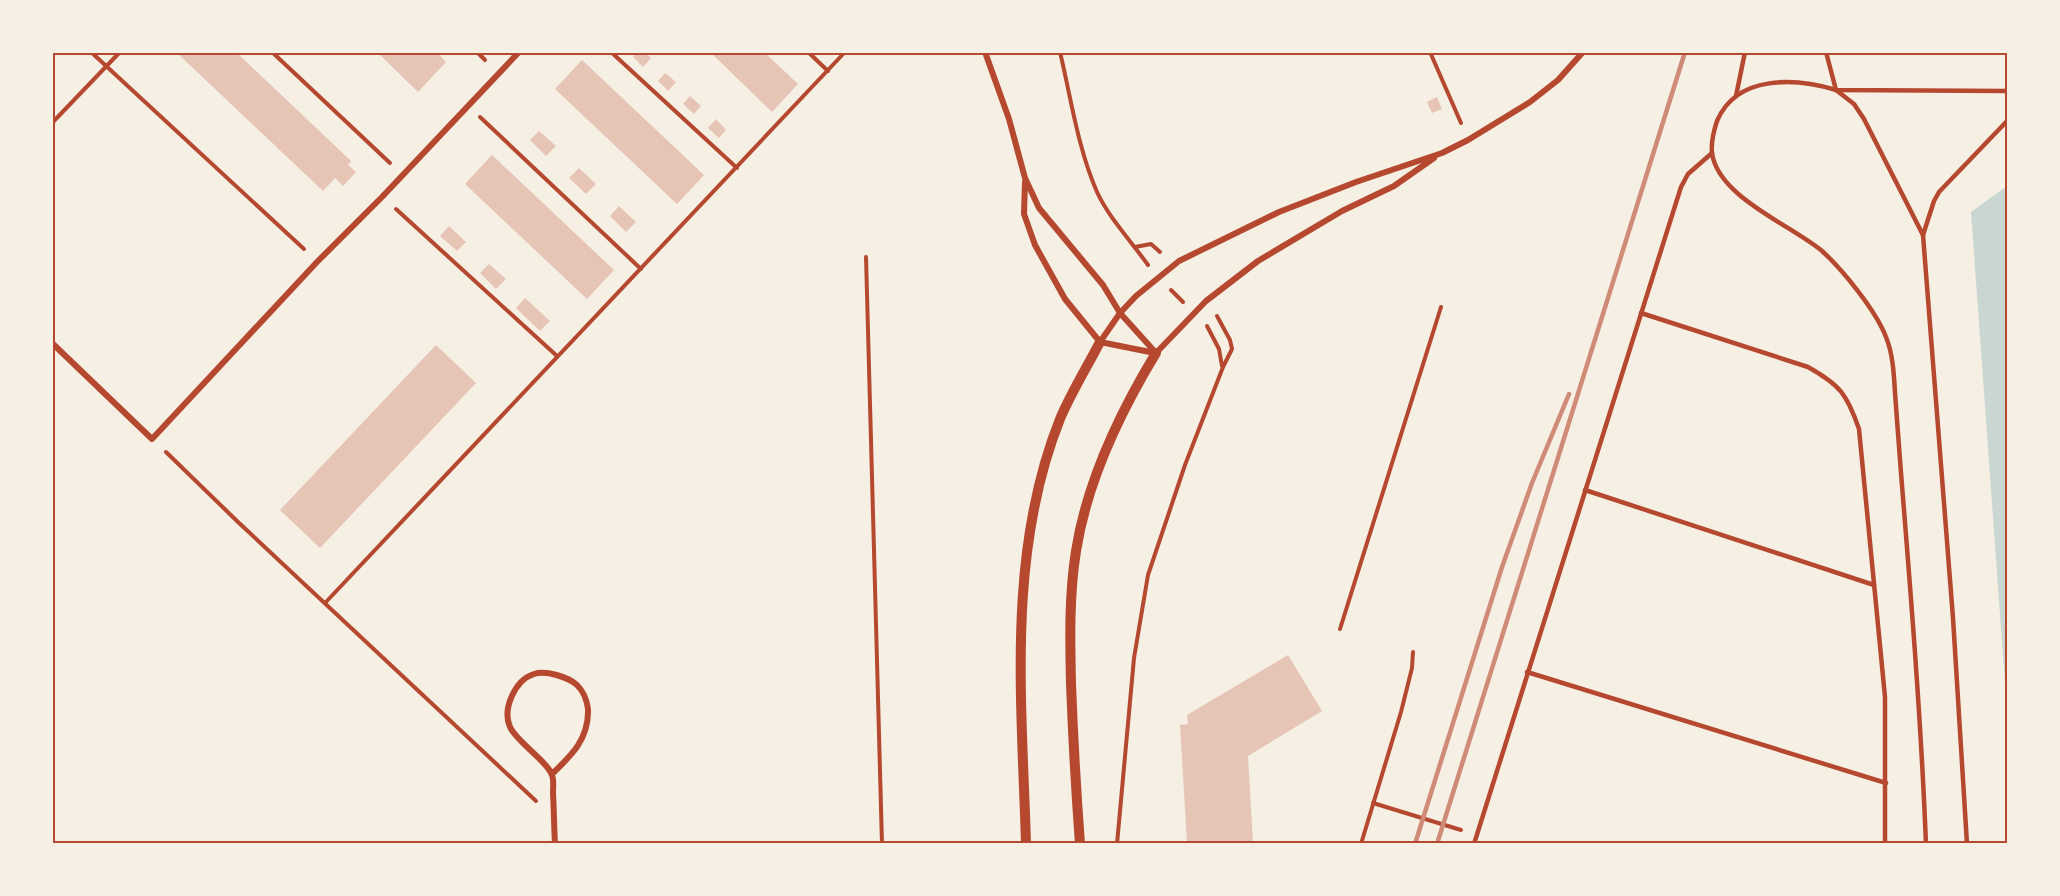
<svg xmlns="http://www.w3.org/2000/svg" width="2060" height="896" font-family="'Nunito Sans',sans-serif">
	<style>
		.water { fill: #c9d6d2 }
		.building { fill: #e6c5b7 }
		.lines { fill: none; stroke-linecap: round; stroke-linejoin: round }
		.path { stroke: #b5482f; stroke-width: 4 }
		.service { stroke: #b5482f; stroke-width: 4.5 }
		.minor { stroke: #b5482f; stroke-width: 6 }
		.tertiary { stroke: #b5482f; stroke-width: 10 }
		.rail { stroke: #cf8b77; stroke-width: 4.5 }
		.neatline { fill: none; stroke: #b5482f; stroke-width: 2 }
	</style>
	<rect width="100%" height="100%" fill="#f6efe4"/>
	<path class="water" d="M2007 186V711L1971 212Z"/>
	<g class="building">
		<path d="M176 52H236L351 161 348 165 356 172 343 186 335 178 323 191Z"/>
		<path d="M377 52H437L446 62 418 92Z"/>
		<path d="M637 52H645L651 58 643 67 633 57Z"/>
		<path d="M710 52H764L798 84 772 112Z"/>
		<path d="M582 60 704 175 677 204 555 89Z"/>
		<path d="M665 73 676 82 668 91 658 81Z"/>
		<path d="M690 96 701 106 694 114 683 104Z"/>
		<path d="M1437 97 1442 109 1432 113 1427 102Z"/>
		<path d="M716 119 726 130 719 138 708 128Z"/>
		<path d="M539 131 556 146 546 156 530 140Z"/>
		<path d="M492 155 614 270 587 299 465 184Z"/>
		<path d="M579 168 596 184 586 194 569 178Z"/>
		<path d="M619 206 636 222 626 232 610 216Z"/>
		<path d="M449 226 466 242 457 251 440 236Z"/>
		<path d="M489 264 506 279 496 289 480 273Z"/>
		<path d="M525 298 550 321 540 331 516 308Z"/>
		<path d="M436 345 476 383 320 548 280 510Z"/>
		<path d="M1288 655 1322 711 1248 756 1253 843H1187L1180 725 1188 724 1187 715Z"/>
	</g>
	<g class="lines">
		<g class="path">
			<path d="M91 52 304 249"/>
			<path d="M272 52 390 163"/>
			<path d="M477 52 485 60"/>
			<path d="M611 52 737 168"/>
			<path d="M808 52 828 71"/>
			<path d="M1060 52C1071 98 1078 149 1097 192 1109 218 1131 241 1148 265"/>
			<path d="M1430 52 1461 123"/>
			<path d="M480 117 641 269"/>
			<path d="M52 123 120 52"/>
			<path d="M396 209 557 356"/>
			<path d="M1135 247 1151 244 1160 252"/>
			<path d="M866 257 882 844"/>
			<path d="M1171 290 1183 302"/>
			<path d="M1207 326 1219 349 1222 366"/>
			<path d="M166 452 238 522 536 801"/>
			<path d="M325 603 845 52"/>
			<path d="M1340 629 1441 307"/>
			<path d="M1373 803 1461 830"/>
			<path d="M1117 844 1134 658 1148 575 1185 465 1223 367 1232 349 1230 340 1217 316"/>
			<path d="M1361 844 1401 712 1412 668 1413 652"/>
		</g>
		<g class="service">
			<path d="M1826 52 1836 90"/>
			<path d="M1836 90 1854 104 1864 119 1923 235 1953 618 1967 844"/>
			<path d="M1736 96 1745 52"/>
			<path d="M1923 235 1934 201 1939 192 2008 120"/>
			<path d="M1641 313 1808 367C1840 385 1847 394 1859 429L1885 697V844"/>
			<path d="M1585 490 1874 585"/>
			<path d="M1527 672 1886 783"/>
			<path d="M1474 844 1681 187 1688 174 1712 153"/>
			<path d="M1926 844C1921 720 1911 596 1901 473 1899 446 1897 419 1895 393 1894 375 1893 354 1886 337 1876 311 1843 270 1822 251 1791 225 1718 197 1712 153 1711 143 1714 130 1717 121 1737 74 1796 78 1836 90L2008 91"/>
		</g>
		<g class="minor">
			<path d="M985 52 1009 119 1025 178 1039 208 1103 285 1120 313 1156 353"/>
			<path d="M1025 182 1024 214 1035 245 1065 299 1100 342 1155 353"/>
			<path d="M1100 342 1120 313 1136 296 1179 261 1279 212 1356 182 1442 153 1468 140 1530 102 1558 80 1583 52"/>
			<path d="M52 343 152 439 317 262 382 197 519 52"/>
			<path d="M1156 353 1206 301 1258 261 1342 211 1394 186 1434 158"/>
			<path d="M552 774C572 755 589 739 588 709 587 701 583 691 577 685 568 677 546 670 534 674 515 680 502 709 510 727 516 741 548 762 552 775 554 780 553 788 553 793 554 810 554 827 555 844"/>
		</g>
		<g class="tertiary">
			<path d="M1026 844C1022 702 1006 554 1060 419 1071 393 1087 367 1100 342"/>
			<path d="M1080 844C1076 790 1073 737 1071 684 1070 639 1069 595 1076 551 1087 481 1119 414 1156 353"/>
		</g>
		<g class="rail">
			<path d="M1415 844 1502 567 1532 483 1569 394"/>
			<path d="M1437 844 1685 52"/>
		</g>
	</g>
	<rect width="2060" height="896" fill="none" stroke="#f6efe4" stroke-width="108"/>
	<rect x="54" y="54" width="1952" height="788" class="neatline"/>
</svg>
